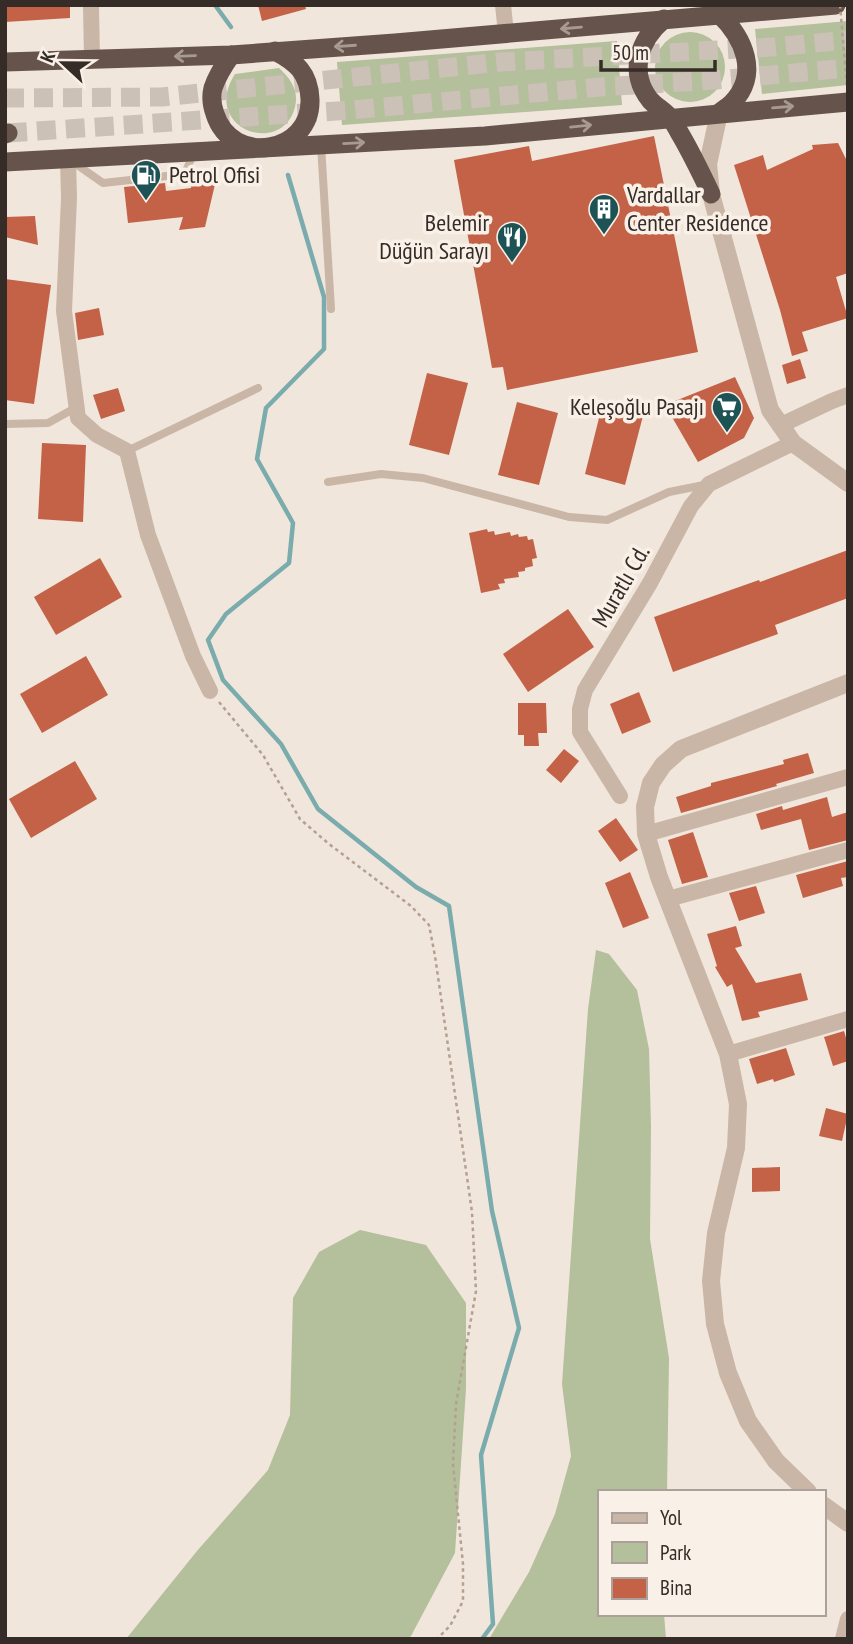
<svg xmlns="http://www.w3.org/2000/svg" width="853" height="1644" font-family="'PT Sans Narrow',sans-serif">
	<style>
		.green { fill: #b4bf9b }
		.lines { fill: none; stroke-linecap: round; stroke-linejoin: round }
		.stream { stroke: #7aacad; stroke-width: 4.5 }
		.building { fill: #c36247 }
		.trunk-tunnel { stroke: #cbc1b7; stroke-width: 19; stroke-dasharray: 19 10; stroke-linecap: butt }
		.path { stroke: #b4a091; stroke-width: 2.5; stroke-dasharray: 3.5 3.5; stroke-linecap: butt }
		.service { stroke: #c9b6a7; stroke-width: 8 }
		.minor { stroke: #c9b6a7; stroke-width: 16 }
		.tertiary { stroke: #c9b6a7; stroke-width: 18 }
		.trunk { stroke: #66544c; stroke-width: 19 }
		.path-bridge { stroke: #b4a091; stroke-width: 2.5; stroke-dasharray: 3.5 3.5; stroke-linecap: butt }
		.oneway { stroke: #a89a92 }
		.labels { text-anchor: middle; stroke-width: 7; stroke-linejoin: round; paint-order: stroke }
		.poi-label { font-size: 24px; fill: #352b27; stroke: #f9f0e7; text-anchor: start }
		.street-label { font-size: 24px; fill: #352b27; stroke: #f9f0e7 }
	</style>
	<rect width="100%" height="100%" fill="#f1e6db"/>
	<g class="green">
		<path d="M848 21V85L762 94 755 29Z"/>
		<circle cx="690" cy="67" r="35"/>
		<path d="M617 41 622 105 342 125 337 62Z"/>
		<path d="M279 68C291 79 299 91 295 107 282 158 200 128 235 74Z"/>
		<path d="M596 950 609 954 637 990 649 1049 651 1127 650 1239 669 1358 667 1492H599V1614H664L666 1639H489L529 1572 555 1514 571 1456 562 1384 588 1009Z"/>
		<path d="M360 1230 426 1245 466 1303V1389L455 1553 411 1636 408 1639H126L197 1551 268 1470 290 1415 293 1298 319 1252Z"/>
	</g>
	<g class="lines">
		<g class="stream">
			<path d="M215 5 231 27"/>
			<path d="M288 175 324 297V349L266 408 257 459 293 523 289 563 226 614 208 640 223 680 281 744 318 809 416 887 449 906 492 1211 519 1328 481 1455 493 1624 482 1639"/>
		</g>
	</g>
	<g class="building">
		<path d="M5 5H70V18L5 22Z"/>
		<path d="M258 5H305L306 9 262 21Z"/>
		<path d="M654 136 698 352 507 390 503 367 492 368 454 160 529 146 532 161Z"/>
		<path d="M838 143 848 163V273L836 277 848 318 802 332 808 351 792 356 780 310 734 165 763 155 767 170 813 149 812 145Z"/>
		<path d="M216 180 205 227 179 230 183 217 128 223 124 187 165 183 166 191 191 188 192 182Z"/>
		<path d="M35 216 38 245 5 237V217Z"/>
		<path d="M5 279 51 285 34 404 5 400Z"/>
		<path d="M99 308 104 335 78 340 75 313Z"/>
		<path d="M800 359 806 378 787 384 782 365Z"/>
		<path d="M427 373 468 383 449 455 409 445Z"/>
		<path d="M735 377 754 418 744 438 698 462 665 405Z"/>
		<path d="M118 388 125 411 101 419 93 395Z"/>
		<path d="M517 402 558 413 539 485 498 475Z"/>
		<path d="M603 402 644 412 625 485 585 474Z"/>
		<path d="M42 443 86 445 83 522 38 519Z"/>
		<path d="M487 529 488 532 494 531 495 535 510 532 511 536 518 534 519 537 527 536 528 540 533 539 537 558 532 559 533 566 525 568V571L518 572 519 577 504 579 505 583 498 584 500 589 481 593 469 533Z"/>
		<path d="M848 550V598L775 625 778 634 673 672 654 617 759 580 760 582Z"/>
		<path d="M100 558 122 597 56 635 34 597Z"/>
		<path d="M568 609 594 647 528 692 503 654Z"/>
		<path d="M86 656 108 695 42 733 20 694Z"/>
		<path d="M639 692 651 722 622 734 610 704Z"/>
		<path d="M518 703H546L547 733H538L539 746H524V735H518Z"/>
		<path d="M564 749 579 761 561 783 546 770Z"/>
		<path d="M808 753 814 773 776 784 777 786 681 813 676 797 711 786V783L784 764 783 760Z"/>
		<path d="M75 761 97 799 31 838 9 799Z"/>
		<path d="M827 797 832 817 848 812V840L809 850 801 819 761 830 756 814 782 806 783 810Z"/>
		<path d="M616 818 638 850 620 862 598 831Z"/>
		<path d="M693 832 708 877 682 884 668 840Z"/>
		<path d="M848 861V877L841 878 843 886 803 898 796 875Z"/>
		<path d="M630 872 649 918 623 928 605 883Z"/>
		<path d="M756 886 765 913 739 921 729 893Z"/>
		<path d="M736 926 742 946 735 948 756 983 801 973 808 1000 758 1012 760 1017 742 1021 732 984 727 987 715 967 717 966 707 934Z"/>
		<path d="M844 1031 848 1045V1061L833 1066 824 1037Z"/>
		<path d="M786 1048 795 1075 774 1082 773 1079 757 1084 749 1059Z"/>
		<path d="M826 1108 848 1114 842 1141 819 1136Z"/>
		<path d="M780 1167V1191L752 1192V1168Z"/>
	</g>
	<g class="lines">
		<g class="trunk-tunnel">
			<path d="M5 98 162 97 501 62 773 47 848 40"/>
			<path d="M8 133 351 110 600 87 716 80 848 68"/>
		</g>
		<path class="path" d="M219 702 263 755 300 819 329 844 411 906 429 925 435 956 472 1212 476 1291 456 1404 453 1464 463 1564V1601L450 1626 437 1639"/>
		<g class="service">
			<path d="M321 145 331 309"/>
			<path d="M73 162 103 183 185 174 193 154"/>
			<path d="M5 424 48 423 77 407"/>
			<path d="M127 451 258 388"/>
			<path d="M328 482 381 474 423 478 569 517 607 520 669 492 704 485"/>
		</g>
		<g class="minor">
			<path d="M91 5 92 60"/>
			<path d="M503 5 506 33"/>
			<path d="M68 158 69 198 64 311 78 418 97 435 127 451 148 535 193 656 210 691"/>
			<path d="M781 425 832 401 848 395"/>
			<path d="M620 796 580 732V709L585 690 650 583 691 506 709 484 793 443"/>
			<path d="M646 834 848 777"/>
			<path d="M668 899 848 850"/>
			<path d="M728 1054 848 1019"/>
			<path d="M843 1639 848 1619"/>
		</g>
		<g class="tertiary">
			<path d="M719 113 708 164 711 194 770 410 793 443 848 483"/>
			<path d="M808 1492 776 1461 748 1421 728 1373 715 1324 711 1281 716 1233 736 1148 738 1104 728 1054 659 877 646 834 645 807 651 783 663 765 681 749 848 683"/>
			<path d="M823 1505 848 1523"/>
		</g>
		<g class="trunk">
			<path d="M664 19C639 40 628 72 650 100 656 107 665 111 670 118 674 122 676 127 679 132 691 152 701 173 711 194"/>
			<path d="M231 55C224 65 217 76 213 88 211 96 212 106 215 114 232 167 312 154 310 99 309 73 296 62 275 51"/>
			<path d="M5 62 231 55 395 43 836 5"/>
			<path d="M719 113C723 110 728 107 732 103 760 74 744 38 719 14"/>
			<path d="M5 134 8 133"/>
			<path d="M5 162 485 136 848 102"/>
		</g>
		<path class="path-bridge" d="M840 5 848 99"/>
	</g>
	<defs><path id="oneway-shaft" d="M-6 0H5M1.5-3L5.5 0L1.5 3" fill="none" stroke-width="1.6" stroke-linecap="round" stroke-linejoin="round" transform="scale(1.75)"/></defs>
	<g class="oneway">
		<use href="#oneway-shaft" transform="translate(571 28) rotate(175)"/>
		<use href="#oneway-shaft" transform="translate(345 46) rotate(176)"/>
		<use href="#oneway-shaft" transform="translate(185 56) rotate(178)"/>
		<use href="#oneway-shaft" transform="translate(783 107) rotate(-5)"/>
		<use href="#oneway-shaft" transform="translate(581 126) rotate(-6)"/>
		<use href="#oneway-shaft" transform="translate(354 143) rotate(-3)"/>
	</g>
	<defs>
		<g id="fuel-pin" transform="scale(1.575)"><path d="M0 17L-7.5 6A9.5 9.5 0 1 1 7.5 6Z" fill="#1e5355" stroke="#f9f0e7"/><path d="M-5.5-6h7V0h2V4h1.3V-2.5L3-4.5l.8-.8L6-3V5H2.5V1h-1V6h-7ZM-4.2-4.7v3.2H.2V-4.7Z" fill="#fff"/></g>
		<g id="building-pin" transform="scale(1.575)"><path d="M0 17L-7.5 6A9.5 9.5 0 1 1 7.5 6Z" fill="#1e5355" stroke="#f9f0e7"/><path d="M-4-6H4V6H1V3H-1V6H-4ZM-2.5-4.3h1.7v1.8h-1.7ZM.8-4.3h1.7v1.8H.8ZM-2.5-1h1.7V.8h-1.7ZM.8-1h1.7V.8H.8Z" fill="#fff"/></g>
		<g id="restaurant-pin" transform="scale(1.575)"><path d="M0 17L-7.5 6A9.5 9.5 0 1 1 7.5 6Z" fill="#1e5355" stroke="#f9f0e7"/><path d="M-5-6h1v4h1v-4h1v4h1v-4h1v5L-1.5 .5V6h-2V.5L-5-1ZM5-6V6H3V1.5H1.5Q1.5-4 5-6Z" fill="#fff"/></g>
		<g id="supermarket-pin" transform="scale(1.575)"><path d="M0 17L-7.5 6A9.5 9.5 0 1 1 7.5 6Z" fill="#1e5355" stroke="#f9f0e7"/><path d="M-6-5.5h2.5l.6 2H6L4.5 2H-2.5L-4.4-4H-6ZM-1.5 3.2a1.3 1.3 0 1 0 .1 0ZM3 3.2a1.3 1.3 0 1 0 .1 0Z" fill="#fff"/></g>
	</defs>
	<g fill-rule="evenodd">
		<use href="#fuel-pin" x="146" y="175"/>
		<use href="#building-pin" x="604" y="209"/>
		<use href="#restaurant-pin" x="512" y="237"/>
		<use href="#supermarket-pin" x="727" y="407"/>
	</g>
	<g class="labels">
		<g class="poi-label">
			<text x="169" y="183">Petrol Ofisi</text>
			<text x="627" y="203">Vardallar<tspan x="627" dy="28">Center Residence</tspan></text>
			<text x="489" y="231" text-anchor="end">Belemir<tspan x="489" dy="28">Düğün Sarayı</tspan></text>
			<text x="704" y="415" text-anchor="end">Keleşoğlu Pasajı</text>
		</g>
		<g class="street-label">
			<text transform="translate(621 586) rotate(-60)" y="8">Muratlı Cd.</text>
		</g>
	</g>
	<rect width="853" height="1644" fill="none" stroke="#352b27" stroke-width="14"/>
	<rect x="598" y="1490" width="228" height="126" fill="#f9f0e7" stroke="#aba19a" stroke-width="2"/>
	<rect x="612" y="1513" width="35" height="10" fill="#c9b6a7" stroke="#aba19a" stroke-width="2"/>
	<text x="660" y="1525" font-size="21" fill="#352b27">Yol</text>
	<rect x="612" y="1542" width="35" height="21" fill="#b4bf9b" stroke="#aba19a" stroke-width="2"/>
	<text x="660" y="1560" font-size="21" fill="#352b27">Park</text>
	<rect x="612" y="1578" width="35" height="21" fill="#c36247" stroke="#aba19a" stroke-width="2"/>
	<text x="660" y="1595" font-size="21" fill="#352b27">Bina</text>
	<g transform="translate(63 63) rotate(292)" stroke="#f9f0e7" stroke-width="5" paint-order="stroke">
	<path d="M0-5L12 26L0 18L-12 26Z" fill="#352b27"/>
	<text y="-10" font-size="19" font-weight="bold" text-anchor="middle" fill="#352b27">K</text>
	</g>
	<path d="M601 60v10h114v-10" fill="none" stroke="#352b27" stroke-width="3.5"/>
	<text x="612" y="60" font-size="21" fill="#352b27" stroke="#f9f0e7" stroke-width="5" paint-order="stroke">50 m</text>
</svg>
